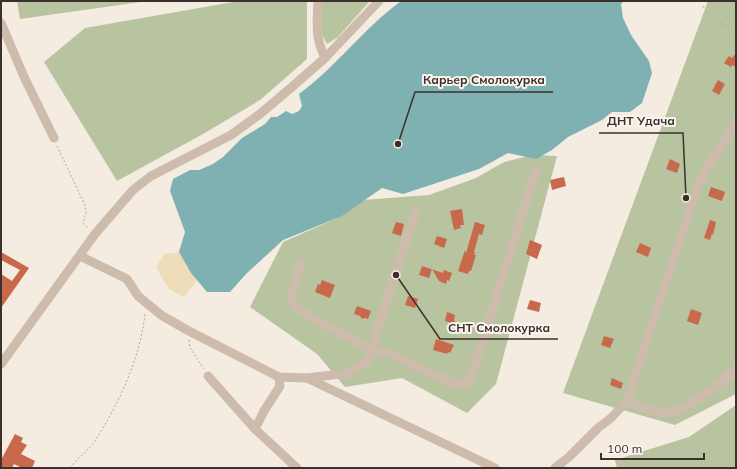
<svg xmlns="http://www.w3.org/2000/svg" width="737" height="469" font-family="Mulish,sans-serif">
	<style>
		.green { fill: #b8c4a0 }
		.sand { fill: #efdcb8 }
		.water { fill: #7fb0b2 }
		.building { fill: #c8694b }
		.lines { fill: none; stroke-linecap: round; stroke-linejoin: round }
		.path { stroke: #b9a596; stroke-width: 1; stroke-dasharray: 2 2; stroke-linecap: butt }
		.minor { stroke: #cdbbac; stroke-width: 9 }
		.leader { fill: none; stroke: #3b302b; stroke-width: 1.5 }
		.callout-dot { fill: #3b302b; stroke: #fbf5ee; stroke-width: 1.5 }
		.callout-label { font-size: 12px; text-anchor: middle; font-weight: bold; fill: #3b302b; stroke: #fbf5ee; stroke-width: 4; stroke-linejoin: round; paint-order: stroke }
	</style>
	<rect width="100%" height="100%" fill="#f4ebe1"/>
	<g class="green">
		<path d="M17 1H148L20 19Z"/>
		<path d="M239 1H307V59L260 100 203 134 117 181 44 62 85 28Z"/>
		<path d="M321 1H370L338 37 327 44 318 27Z"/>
		<path d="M708 1 736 2V394L675 425 563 393Z"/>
		<path d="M533 155 557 156 496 384 467 413 402 378 345 387 317 354 250 307 283 242 335 219 363 200 429 195 476 178 504 162Z"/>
		<path d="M736 405V468H617L615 460 689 437Z"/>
	</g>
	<path class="sand" d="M179 252 191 273 197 281 184 297 169 289 156 267 165 254Z"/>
	<path class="water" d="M401 1H624L621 4 623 18 631 35 649 61 652 73 642 103 630 112H612L602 120 568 137 552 150 536 159 508 153 479 169 403 194 382 188 342 216 283 240 246 274 230 292H207L191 273 179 252 185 232 170 191 173 179 190 170H199L213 164 223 157 242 138 265 124 271 117H277L286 111 292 114 299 111 302 106 299 94C336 67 364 28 401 1Z"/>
	<g class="building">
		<path d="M736 53V67L732 65 731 67 724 63 729 56 732 58Z"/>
		<path d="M718 80 725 84 719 95 712 91Z"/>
		<path d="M670 159 680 164 677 173 666 169Z"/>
		<path d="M564 177 566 186 552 190 550 180Z"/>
		<path d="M711 187 725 192 722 201 708 196Z"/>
		<path d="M462 209 464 225H460L461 228 454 230 450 211Z"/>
		<path d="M710 220 716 222 713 235 712 234 710 240 704 238Z"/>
		<path d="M396 222 404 224 401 236 392 233Z"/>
		<path d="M475 222 485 225 482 235 479 234 474 252H475L474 255H476L471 271H469L468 274 458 271 465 250 466 254V253Z"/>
		<path d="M437 236 447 239 444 248 434 244Z"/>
		<path d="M530 240 542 245 537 259 526 254Z"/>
		<path d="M640 243 651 248 648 257 636 252Z"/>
		<path d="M1 252 29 268 1 308V274L12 281 20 270 1 260Z"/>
		<path d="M422 266 443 273 444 270 452 273 449 281 447 280 446 284 439 281 432 269 429 278 419 275Z"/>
		<path d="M322 280 335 285 330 298 315 292 318 284 320 285Z"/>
		<path d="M408 296 418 299 415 308 405 305Z"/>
		<path d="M530 300 541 303 539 312 527 309Z"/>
		<path d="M357 306 371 311 368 319 365 318 362 319 360 316 354 314Z"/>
		<path d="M691 309 702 313 698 325 687 321Z"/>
		<path d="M447 312 455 315 454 320 457 325 445 321Z"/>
		<path d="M604 336 614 339 610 348 601 345Z"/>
		<path d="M436 339 454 345 450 353 448 352 447 354 433 350Z"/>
		<path d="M612 378 623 383 621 389 610 385Z"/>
		<path d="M15 434 23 438 21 442 27 445 21 454 35 461 32 468H22L14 464 12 468H1L2 458Z"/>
	</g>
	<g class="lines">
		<g class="path">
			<path d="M703 6C712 21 720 23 736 29"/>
			<path d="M57 146 85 205 86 213 83 223 88 228"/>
			<path d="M189 340 190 348 204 369"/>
			<path d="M70 468C77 458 88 451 95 441 119 403 140 359 145 314"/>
		</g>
		<g class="minor">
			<path d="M318 1C317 24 315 37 325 58"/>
			<path d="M1 23 25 79 54 138"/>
			<path d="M80 256 127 279 138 296 161 315 187 330 279 377 307 378 349 373 366 362 372 350 376 333 416 210"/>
			<path d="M300 264 293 288 292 301 296 307 314 319 372 350 391 354 436 376 457 384H466L472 375 536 170"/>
			<path d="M1 364 95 234 133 190 151 176 231 135 260 114 293 86 325 58 379 1"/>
			<path d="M208 376 255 429 297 468"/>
			<path d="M307 378 495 468"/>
			<path d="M627 401C638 405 657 414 669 413 685 411 725 381 736 368"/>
			<path d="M255 429 264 411 280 386 279 377"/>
			<path d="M555 468 569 457 598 428 611 418 627 401 696 191 709 164 736 122"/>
		</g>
	</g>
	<path class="leader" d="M398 144L415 92H553M686 198L683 133H599M396 275L440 339H558"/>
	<g class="callout-dot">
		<circle cx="398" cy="144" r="4"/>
		<circle cx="686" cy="198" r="4"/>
		<circle cx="396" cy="275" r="4"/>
	</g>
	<g class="callout-label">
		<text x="484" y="84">Карьер Смолокурка</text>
		<text x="641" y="125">ДНТ Удача</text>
		<text x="499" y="332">СНТ Смолокурка</text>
	</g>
	<rect width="737" height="469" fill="none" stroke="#3b302b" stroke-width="4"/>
	<path d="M601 453v6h103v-6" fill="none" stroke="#3b302b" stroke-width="2"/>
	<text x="607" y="453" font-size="12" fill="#3b302b" stroke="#fbf5ee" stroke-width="3" paint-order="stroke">100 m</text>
</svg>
